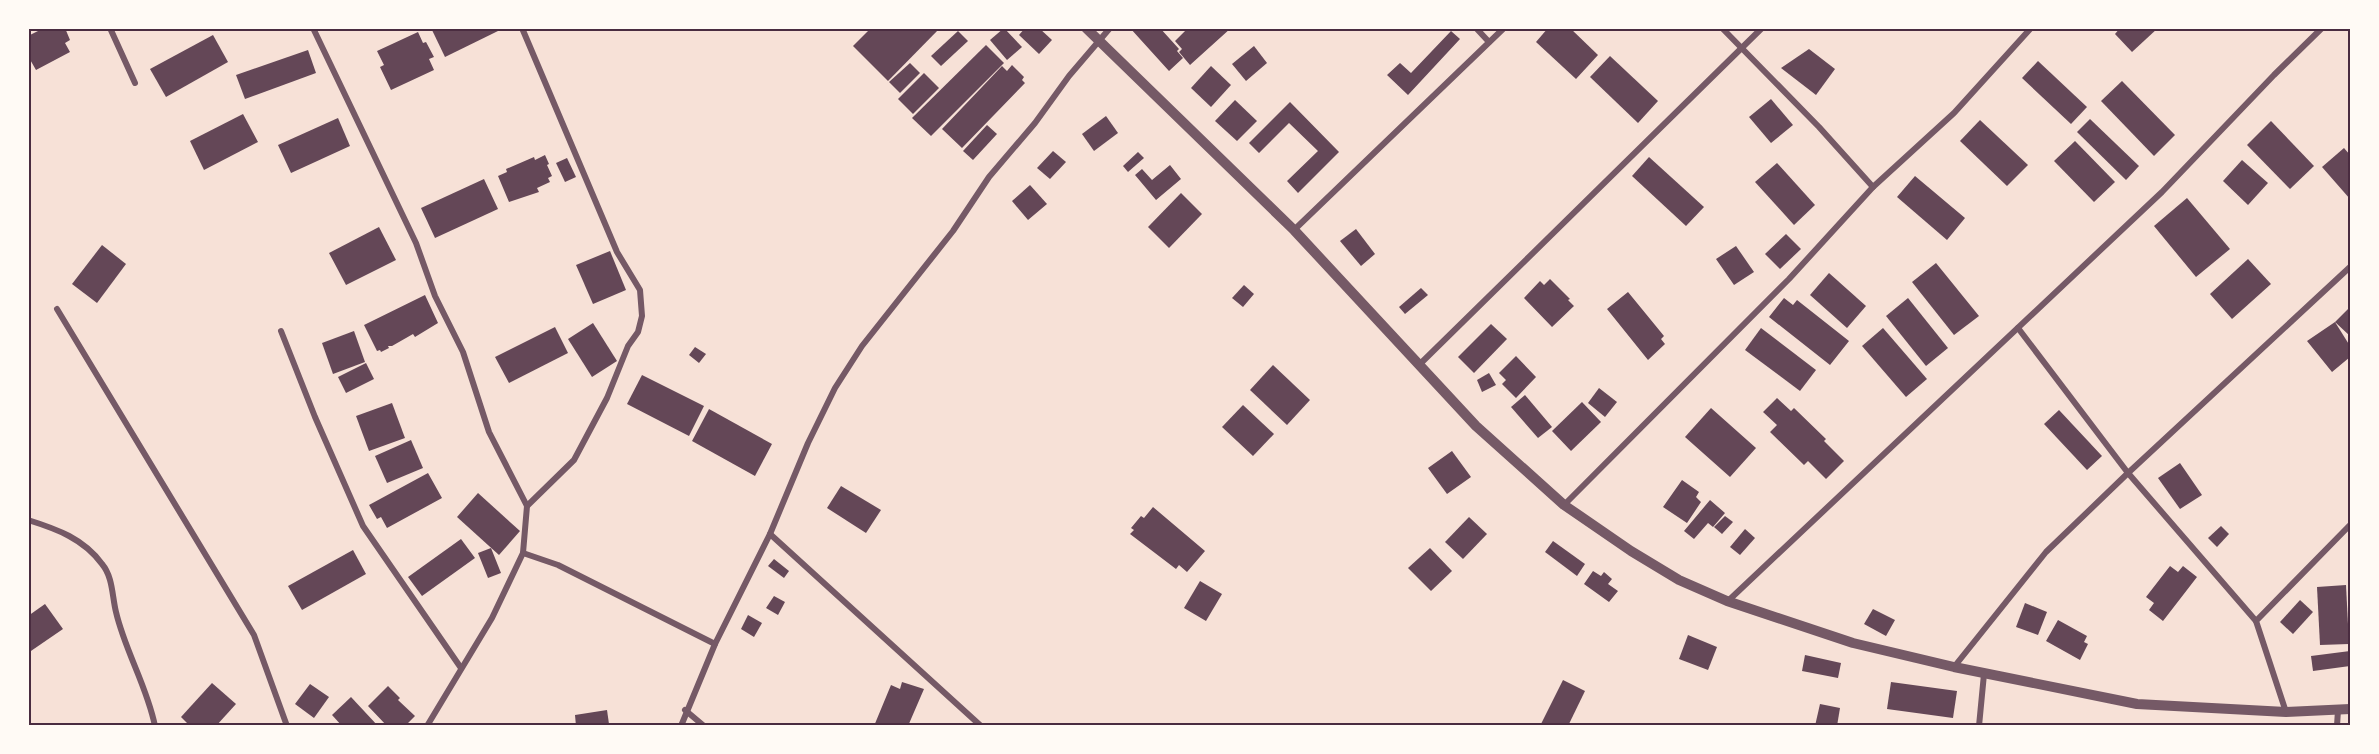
<svg xmlns="http://www.w3.org/2000/svg" width="2379" height="754" font-family="Barlow,sans-serif">
	<style>
		.building { fill: #644757 }
		.lines { fill: none; stroke-linecap: round; stroke-linejoin: round }
		.minor { stroke: #755966; stroke-width: 6 }
		.tertiary { stroke: #755966; stroke-width: 10 }
		.neatline { fill: none; stroke: #4a2c40; stroke-width: 2 }
	</style>
	<rect width="100%" height="100%" fill="#f7e1d7"/>
	<g class="building">
		<path d="M44 28H65L70 40 65 43 70 52 36 70 28 56V36Z"/>
		<path d="M434 28H497L498 31 445 57 432 30Z"/>
		<path d="M871 28H940L888 81 853 46Z"/>
		<path d="M1004 28 1022 47 1007 60 990 40Z"/>
		<path d="M1025 28H1039L1052 40 1039 54 1019 35Z"/>
		<path d="M1130 28H1160L1179 49 1177 51 1183 58 1169 71Z"/>
		<path d="M1188 28H1231L1190 65 1179 52 1182 49 1175 41Z"/>
		<path d="M1548 28H1570L1598 55 1576 79 1536 42Z"/>
		<path d="M2120 28H2158L2132 52 2115 34Z"/>
		<path d="M958 31 968 41 941 66 931 56Z"/>
		<path d="M1451 31 1460 39 1408 95 1387 75 1400 63 1411 73Z"/>
		<path d="M418 32 423 43 426 42 434 57 429 59 434 70 391 90 380 67 384 65 377 51Z"/>
		<path d="M213 35 228 62 166 97 150 69Z"/>
		<path d="M986 45 1004 63 931 136 912 118Z"/>
		<path d="M1254 46 1267 63 1246 81 1232 64Z"/>
		<path d="M1809 49 1835 69 1816 95 1781 68Z"/>
		<path d="M308 50 316 73 245 99 236 75Z"/>
		<path d="M1610 56 1658 101 1638 123 1590 77Z"/>
		<path d="M2038 61 2087 107 2071 124 2022 78Z"/>
		<path d="M910 63 920 73 900 93 889 82Z"/>
		<path d="M1012 65 1024 77 1022 80 1025 83 962 148 942 129 1002 66 1007 71Z"/>
		<path d="M1211 66 1231 85 1211 107 1191 88Z"/>
		<path d="M924 73 939 88 913 114 898 99Z"/>
		<path d="M2122 81 2175 135 2154 156 2101 101Z"/>
		<path d="M1771 99 1793 125 1771 143 1749 117Z"/>
		<path d="M1235 100 1257 121 1237 141 1215 121Z"/>
		<path d="M1290 102 1339 152 1298 193 1287 181 1318 151 1289 123 1259 153 1249 143Z"/>
		<path d="M243 114 258 142 204 170 190 141Z"/>
		<path d="M1106 116 1118 133 1094 151 1082 134Z"/>
		<path d="M338 118 350 146 291 173 278 145Z"/>
		<path d="M2090 119 2139 166 2126 180 2077 132Z"/>
		<path d="M1980 120 2028 165 2007 186 1960 141Z"/>
		<path d="M2271 121 2314 166 2290 189 2247 145Z"/>
		<path d="M987 125 997 134 973 160 963 151Z"/>
		<path d="M2075 141 2115 182 2094 202 2054 161Z"/>
		<path d="M2344 148 2350 155V199L2322 167Z"/>
		<path d="M1053 151 1066 162 1050 179 1037 168Z"/>
		<path d="M1138 152 1144 158 1128 172 1123 166Z"/>
		<path d="M545 155 549 164 547 165 552 176 548 178 550 182 537 188 539 192 509 202 498 176 507 172 506 169 534 157 535 160Z"/>
		<path d="M1649 157 1704 207 1686 226 1632 176Z"/>
		<path d="M567 158 576 177 565 182 556 163Z"/>
		<path d="M2242 160 2268 183 2248 205 2223 181Z"/>
		<path d="M1777 163 1815 205 1794 225 1755 182Z"/>
		<path d="M1170 165 1181 179 1156 200 1135 175 1142 169 1152 180Z"/>
		<path d="M1915 176 1965 218 1947 240 1897 197Z"/>
		<path d="M484 179 498 209 435 238 421 208Z"/>
		<path d="M1030 185 1047 204 1028 220 1012 201Z"/>
		<path d="M1181 193 1202 214 1169 248 1148 227Z"/>
		<path d="M2187 198 2230 249 2196 277 2154 226Z"/>
		<path d="M379 227 396 260 346 285 329 253Z"/>
		<path d="M1356 229 1375 254 1361 266 1340 241Z"/>
		<path d="M1786 234 1801 249 1780 269 1765 254Z"/>
		<path d="M102 245 126 264 97 303 72 284Z"/>
		<path d="M1736 246 1754 272 1734 285 1716 259Z"/>
		<path d="M610 251 626 290 593 304 576 265Z"/>
		<path d="M2248 259 2271 284 2232 319 2210 294Z"/>
		<path d="M1936 263 1979 316 1954 335 1912 282Z"/>
		<path d="M1829 273 1866 306 1847 328 1810 295Z"/>
		<path d="M1550 279 1570 299 1568 300 1574 306 1552 327 1524 298 1540 281 1544 285Z"/>
		<path d="M1244 285 1254 294 1243 307 1232 298Z"/>
		<path d="M1421 288 1428 295 1405 314 1399 307Z"/>
		<path d="M1628 292 1664 336 1661 339 1665 344 1648 360 1607 309Z"/>
		<path d="M425 295 438 323 415 337 413 334 392 346H388L389 348 381 352 380 350 377 351 364 325Z"/>
		<path d="M1784 298 1793 305 1797 300 1849 341 1830 365 1769 317Z"/>
		<path d="M1908 298 1948 348 1926 366 1886 316Z"/>
		<path d="M2350 307V336L2335 322 2350 346V357L2332 372 2307 341 2335 322Z"/>
		<path d="M593 323 617 361 592 377 568 339Z"/>
		<path d="M1491 324 1507 339 1474 373 1458 357Z"/>
		<path d="M555 327 568 353 509 383 495 357Z"/>
		<path d="M1761 328 1816 370 1800 391 1745 350Z"/>
		<path d="M1883 328 1927 379 1906 397 1862 346Z"/>
		<path d="M354 331 365 362 333 374 322 343Z"/>
		<path d="M695 347 706 354 699 363 689 355Z"/>
		<path d="M1516 356 1536 377 1516 398 1502 384 1506 380 1499 373Z"/>
		<path d="M366 363 374 379 346 393 338 377Z"/>
		<path d="M1273 365 1310 400 1287 425 1250 390Z"/>
		<path d="M1489 373 1496 385 1482 392 1477 380Z"/>
		<path d="M642 375 704 406 689 436 627 404Z"/>
		<path d="M1599 388 1617 402 1605 417 1588 403Z"/>
		<path d="M1525 395 1552 427 1538 438 1511 407Z"/>
		<path d="M1777 398 1791 411 1794 408 1826 439 1824 441 1844 461 1826 479 1808 461 1804 465 1770 432 1777 425 1763 412Z"/>
		<path d="M1582 402 1601 422 1571 451 1552 431Z"/>
		<path d="M392 403 405 438 369 451 356 416Z"/>
		<path d="M1243 405 1274 434 1253 456 1222 427Z"/>
		<path d="M1711 408 1756 448 1730 477 1685 437Z"/>
		<path d="M709 409 772 444 755 476 692 441Z"/>
		<path d="M2059 410 2102 456 2087 470 2044 424Z"/>
		<path d="M411 440 423 468 387 483 375 456Z"/>
		<path d="M1452 451 1471 477 1447 494 1428 468Z"/>
		<path d="M2180 463 2202 495 2180 509 2158 478Z"/>
		<path d="M428 473 442 498 387 528 381 517 377 519 369 505Z"/>
		<path d="M1682 480 1699 492 1696 497 1701 502 1687 523 1663 507Z"/>
		<path d="M841 486 881 510 866 533 827 508Z"/>
		<path d="M478 493 520 531 499 555 457 517Z"/>
		<path d="M1710 500 1725 513 1713 527 1708 523 1694 539 1684 531Z"/>
		<path d="M1153 507 1205 551 1187 572 1179 565 1176 569 1130 534 1134 530 1131 528 1141 516 1144 518Z"/>
		<path d="M1725 516 1733 522 1722 534 1714 527Z"/>
		<path d="M1469 517 1487 534 1463 559 1445 542Z"/>
		<path d="M2221 526 2229 534 2217 547 2208 538Z"/>
		<path d="M1745 529 1755 538 1740 555 1730 547Z"/>
		<path d="M461 539 475 558 422 596 408 577Z"/>
		<path d="M1553 541 1585 564 1577 576 1545 552Z"/>
		<path d="M491 548 501 573 488 578 478 553Z"/>
		<path d="M1430 548 1452 571 1431 591 1408 568Z"/>
		<path d="M353 550 366 574 302 610 288 586Z"/>
		<path d="M774 559 789 571 784 578 768 566Z"/>
		<path d="M2170 566 2178 572 2183 566 2197 577 2163 621 2149 610 2154 603 2146 597Z"/>
		<path d="M1593 571 1601 576 1604 572 1612 579 1608 584 1618 591 1609 602 1584 584Z"/>
		<path d="M1200 581 1222 594 1206 621 1184 608Z"/>
		<path d="M2346 585 2349 644 2320 645 2317 587Z"/>
		<path d="M774 596 785 602 778 615 766 608Z"/>
		<path d="M2300 600 2313 612 2293 634 2280 622Z"/>
		<path d="M2025 603 2047 612 2038 635 2016 627Z"/>
		<path d="M45 604 63 629 28 653V616Z"/>
		<path d="M1873 609 1895 620 1886 636 1864 624Z"/>
		<path d="M748 615 762 623 754 637 741 629Z"/>
		<path d="M2058 620 2087 636 2084 642 2088 644 2080 660 2046 641Z"/>
		<path d="M1688 635 1717 647 1708 670 1679 659Z"/>
		<path d="M2350 651V666L2313 671 2311 656Z"/>
		<path d="M1805 655 1841 663 1838 678 1802 671Z"/>
		<path d="M1563 680 1585 691 1568 726H1540Z"/>
		<path d="M902 682 924 689 908 726H874L891 685 900 689Z"/>
		<path d="M1891 682 1957 691 1953 718 1887 709Z"/>
		<path d="M212 683 236 704 216 726H190L181 717Z"/>
		<path d="M310 684 329 697 314 718 295 704Z"/>
		<path d="M388 686 400 698 398 700 415 716 405 726H387L368 706Z"/>
		<path d="M351 697 378 726H342L332 715Z"/>
		<path d="M1820 704 1840 708 1837 726H1815Z"/>
		<path d="M607 710 609 724 576 726 575 715Z"/>
	</g>
	<g class="lines">
		<g class="minor">
			<path d="M110 28 135 83"/>
			<path d="M313 28 416 243 435 296 463 352 489 432 527 506"/>
			<path d="M1476 28 1489 42"/>
			<path d="M1722 28 1819 127 1873 187"/>
			<path d="M1294 230 1504 28"/>
			<path d="M57 309 254 635 287 726"/>
			<path d="M2018 328 2128 473 2350 267"/>
			<path d="M281 331 315 417 363 526 461 668"/>
			<path d="M1420 364 1762 28"/>
			<path d="M1564 505 1789 279 1873 187 1954 113 2031 28"/>
			<path d="M28 520C57 529 84 539 102 564 113 577 112 596 116 612 125 651 147 686 155 726"/>
			<path d="M770 534 981 726"/>
			<path d="M523 553 558 565 715 644"/>
			<path d="M1728 601 2162 192 2274 75 2322 28"/>
			<path d="M1954 667 2046 552 2128 473 2256 621"/>
			<path d="M685 710 704 726"/>
			<path d="M2286 712 2256 621 2350 525"/>
			<path d="M427 726 492 618 523 553 527 506 574 460 607 398 628 346 638 332 642 316 640 290 617 252 522 28"/>
			<path d="M681 726 715 644 770 534 808 443 835 388 862 346 953 231 989 177 1035 123 1069 76 1110 28"/>
			<path d="M1979 726 1984 674"/>
			<path d="M2337 726 2338 710"/>
		</g>
		<path class="tertiary" d="M1086 28 1294 230 1476 426 1564 505 1631 551 1679 580 1727 601 1853 643 1954 667 2137 704 2286 712 2350 709"/>
	</g>
	<rect width="2379" height="754" fill="none" stroke="#fffaf5" stroke-width="60"/>
	<rect x="30" y="30" width="2319" height="694" class="neatline"/>
</svg>
